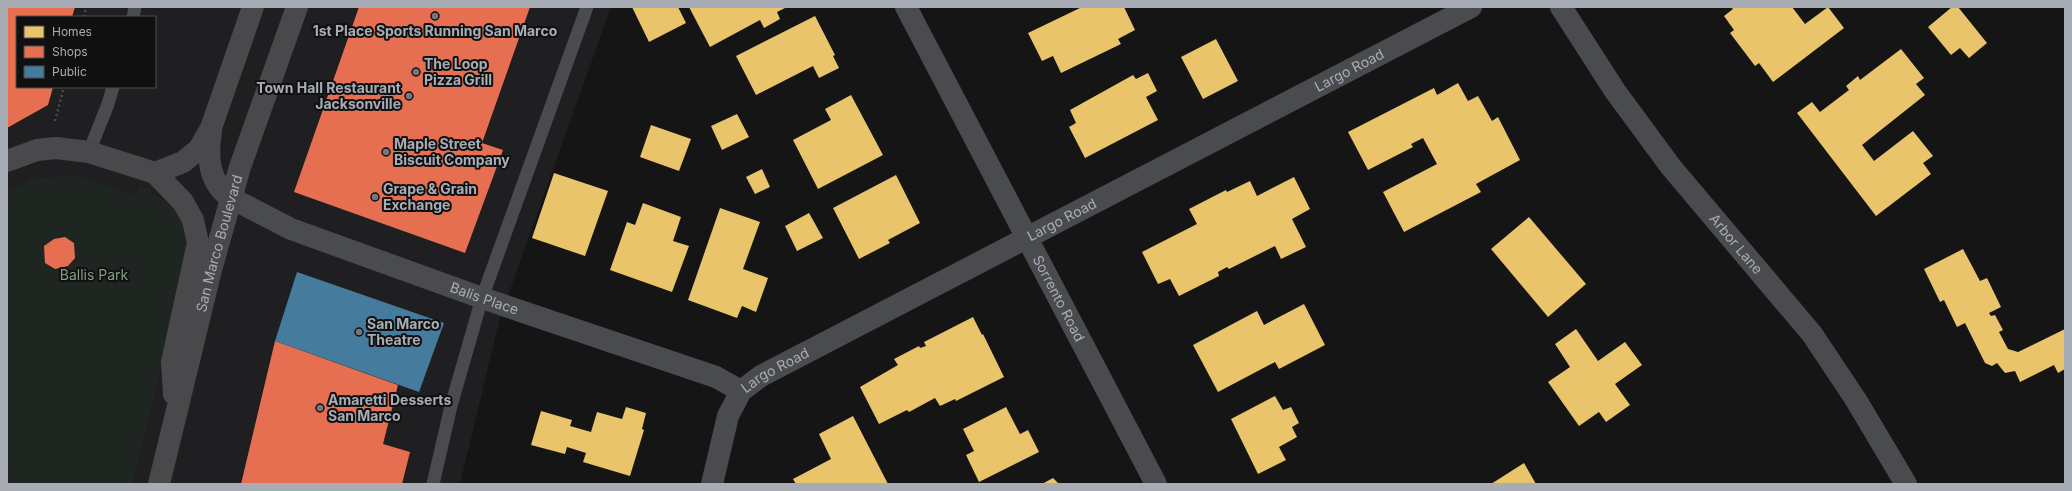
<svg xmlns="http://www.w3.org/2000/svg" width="2072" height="491" font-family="Inter,sans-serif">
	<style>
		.built { fill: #1f1f21; fill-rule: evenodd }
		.green { fill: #1f2520 }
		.homes { fill: #e9c46a }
		.shops { fill: #e76f51 }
		.public { fill: #457b9d }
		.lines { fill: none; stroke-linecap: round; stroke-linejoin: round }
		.path { stroke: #4b4d4f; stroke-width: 2.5; stroke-dasharray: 2 3; stroke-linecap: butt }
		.lane { stroke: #4a4b4e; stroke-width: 13 }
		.street { stroke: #4a4b4e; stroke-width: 22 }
		.secondary { stroke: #49494c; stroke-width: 22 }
		.poi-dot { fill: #75777d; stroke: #101011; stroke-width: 1.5 }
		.labels { text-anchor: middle; stroke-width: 4; stroke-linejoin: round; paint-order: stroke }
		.poi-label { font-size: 14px; font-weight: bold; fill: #a8acb5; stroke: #101011; text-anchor: start }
		.street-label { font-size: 14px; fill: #a8acb5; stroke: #101011 }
		.park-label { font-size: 14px; fill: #829d83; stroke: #101011 }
	</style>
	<rect width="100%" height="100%" fill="#151516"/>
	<path class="built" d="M7 7H611L500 318 460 484H7ZM17 17H155V87H17Z"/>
	<path class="green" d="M74 175 136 196 140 184C160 197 186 210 187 238 188 248 186 259 185 269L132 484H9L7 468V193L33 179Z"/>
	<g class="homes">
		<path d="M632 7H678L686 23 649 42Z"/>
		<path d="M689 7H787L777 12 780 19 764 28 760 20 710 47Z"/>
		<path d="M1082 7H1124L1135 30 1118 39 1121 44 1061 73 1053 56 1042 61 1028 33Z"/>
		<path d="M1731 7H1792L1805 24 1828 7 1844 28 1773 82 1759 63 1755 66 1730 33 1734 30 1724 16 1733 9Z"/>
		<path d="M1952 7H1958L1987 43 1969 58 1960 48 1951 55 1928 27Z"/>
		<path d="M815 16 835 55 833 56 839 68 819 78 813 66 756 95 736 56Z"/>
		<path d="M1216 39 1238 81 1203 99 1181 57Z"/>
		<path d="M1901 49 1924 78 1916 84 1925 95 1862 145 1874 161 1913 131 1933 156 1923 163 1931 174 1876 216 1797 113 1812 102 1820 112 1849 90 1846 86 1858 76 1860 80Z"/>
		<path d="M1148 73 1157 91 1146 97 1158 120 1085 158 1069 127 1076 123 1070 110 1133 75 1136 79Z"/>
		<path d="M1458 83 1468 101 1478 96 1492 121 1498 117 1520 160 1476 184 1481 192 1404 232 1383 192 1437 164 1423 138 1411 144 1413 147 1368 170 1348 132 1434 88 1437 95Z"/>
		<path d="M851 95 883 155 818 189 793 140 831 120 825 109Z"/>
		<path d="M737 114 749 137 722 150 711 126Z"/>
		<path d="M651 125 691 139 679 171 640 157Z"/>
		<path d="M762 169 770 187 755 194 746 177Z"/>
		<path d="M554 173 608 191 585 256 532 238Z"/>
		<path d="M896 175 920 223 888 240 890 243 859 259 833 208Z"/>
		<path d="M1294 177 1310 209 1292 219 1306 247 1281 259 1275 246 1229 269 1227 267 1218 272 1219 276 1179 296 1170 279 1158 284 1142 252 1197 224 1189 209 1226 190 1227 192 1250 181 1257 196Z"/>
		<path d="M643 203 681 217 673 241 689 246 672 292 610 270 627 222 635 225Z"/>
		<path d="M720 208 760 222 743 269 768 278 756 312 742 306 737 318 688 300Z"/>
		<path d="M809 213 823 238 797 251 785 226Z"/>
		<path d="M1529 217 1586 284 1548 317 1491 249Z"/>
		<path d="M1963 249 1980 281 1987 278 2001 307 1989 313 1991 316 1995 315 2003 330 1999 332 2008 349 2018 352 2065 329V369L2058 373 2054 365 2020 382 2015 371 2005 373 1997 363 1992 366 1985 363 1965 323 1957 327 1944 300 1940 302 1924 269Z"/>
		<path d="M1304 304 1325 345 1279 369 1275 362 1218 392 1193 345 1257 311 1264 325Z"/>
		<path d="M973 317 982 335 983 334 1004 377 956 401 955 399 940 406 935 398 909 412 907 410 879 424 860 387 898 365 894 359 919 346 920 348 926 346 924 342Z"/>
		<path d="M1576 329 1598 361 1625 342 1642 365 1615 384 1630 405 1606 422 1599 412 1579 426 1548 382 1570 367 1555 344Z"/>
		<path d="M1275 396 1283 410 1291 407 1299 423 1292 427 1297 437 1279 447 1286 460 1258 474 1231 419Z"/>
		<path d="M626 407 646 413 642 429 644 430 630 476 583 462 586 453 567 447 565 454 531 445 541 411 572 420 570 426 591 432 597 412 622 419Z"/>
		<path d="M1006 407 1020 434 1028 430 1039 452 979 482 966 455 974 451 963 429Z"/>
		<path d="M853 416 888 484H796L793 479 831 459 819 434Z"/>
		<path d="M1524 463 1536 484H1491Z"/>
		<path d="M1053 478 1059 484H1042Z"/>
	</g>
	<g class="shops">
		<path d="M7 7H75L72 17H17V87H53L48 105 7 128Z"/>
		<path d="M359 7H530L482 143 503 150 465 253 294 192Z"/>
		<path d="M65 237 74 243 75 258 68 266 55 269 45 263 44 246 54 239Z"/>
		<path d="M275 341 398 385 383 444 410 452 402 484H241Z"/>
	</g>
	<path class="public" d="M297 272 444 323 419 392 275 341Z"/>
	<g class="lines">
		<g class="path">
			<path d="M84 17 86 7"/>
			<path d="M55 121 64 87"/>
		</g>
		<g class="lane">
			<path d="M133 17 135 7"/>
			<path d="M89 152 108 104 113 87"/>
			<path d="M433 484 451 406 482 298 587 7"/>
		</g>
		<g class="street">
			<path id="s1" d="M906 7 1156 484"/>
			<path id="s2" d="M1561 7 1615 91 1671 167 1812 334 1856 400 1906 484"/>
			<path id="s3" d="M231 198 291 229 482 298 716 377 741 391"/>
			<path id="s4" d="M712 484 728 416 741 391 761 376 1471 7"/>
		</g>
		<g class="secondary">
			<path d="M211 131C207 157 208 182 231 198"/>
			<path d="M7 161 37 150 56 148 89 152 155 173 183 162 199 149 211 128 253 7"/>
			<path d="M155 173 183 202 193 220 198 243 172 362 174 394"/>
			<path id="s5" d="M159 484 211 270 240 167 297 7"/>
		</g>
	</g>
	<g class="poi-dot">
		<circle cx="435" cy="16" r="4"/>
		<circle cx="416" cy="72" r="4"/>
		<circle cx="409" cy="96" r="4"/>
		<circle cx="386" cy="152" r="4"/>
		<circle cx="375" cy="197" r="4"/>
		<circle cx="359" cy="332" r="4"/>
		<circle cx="320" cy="408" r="4"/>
	</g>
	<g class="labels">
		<g class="poi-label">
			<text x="435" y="36" text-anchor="middle">1st Place Sports Running San Marco</text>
			<text x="424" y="69">The Loop<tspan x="424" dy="16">Pizza Grill</tspan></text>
			<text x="401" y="93" text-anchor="end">Town Hall Restaurant<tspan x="401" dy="16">Jacksonville</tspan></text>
			<text x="394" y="149">Maple Street<tspan x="394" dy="16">Biscuit Company</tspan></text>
			<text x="383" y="194">Grape &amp; Grain<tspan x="383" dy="16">Exchange</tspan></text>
			<text x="367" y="329">San Marco<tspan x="367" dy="16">Theatre</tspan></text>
			<text x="328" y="405">Amaretti Desserts<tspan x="328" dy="16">San Marco</tspan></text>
		</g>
		<g class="street-label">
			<text dy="5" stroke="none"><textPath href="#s4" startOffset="786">Largo Road</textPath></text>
			<text dy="5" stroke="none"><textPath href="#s4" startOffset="462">Largo Road</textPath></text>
			<text dy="5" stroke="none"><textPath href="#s5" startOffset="248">San Marco Boulevard</textPath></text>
			<text dy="5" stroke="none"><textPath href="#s2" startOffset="295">Arbor Lane</textPath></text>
			<text dy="5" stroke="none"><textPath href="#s3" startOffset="273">Balis Place</textPath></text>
			<text dy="5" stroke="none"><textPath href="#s1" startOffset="329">Sorrento Road</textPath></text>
			<text dy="5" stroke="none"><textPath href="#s4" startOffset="138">Largo Road</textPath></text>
		</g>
		<g class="park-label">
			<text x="94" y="280">Ballis Park</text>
		</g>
	</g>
	<rect width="2072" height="491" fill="none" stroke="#a8acb5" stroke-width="16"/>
	<rect x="16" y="16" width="140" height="72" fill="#101011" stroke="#4d4e53"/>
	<rect x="24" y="26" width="20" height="12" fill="#e9c46a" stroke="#4d4e53"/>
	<text x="52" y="36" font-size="12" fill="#a8acb5">Homes</text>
	<rect x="24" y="46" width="20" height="12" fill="#e76f51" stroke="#4d4e53"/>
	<text x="52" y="56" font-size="12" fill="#a8acb5">Shops</text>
	<rect x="24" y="66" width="20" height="12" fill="#457b9d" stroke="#4d4e53"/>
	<text x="52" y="76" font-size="12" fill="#a8acb5">Public</text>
</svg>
